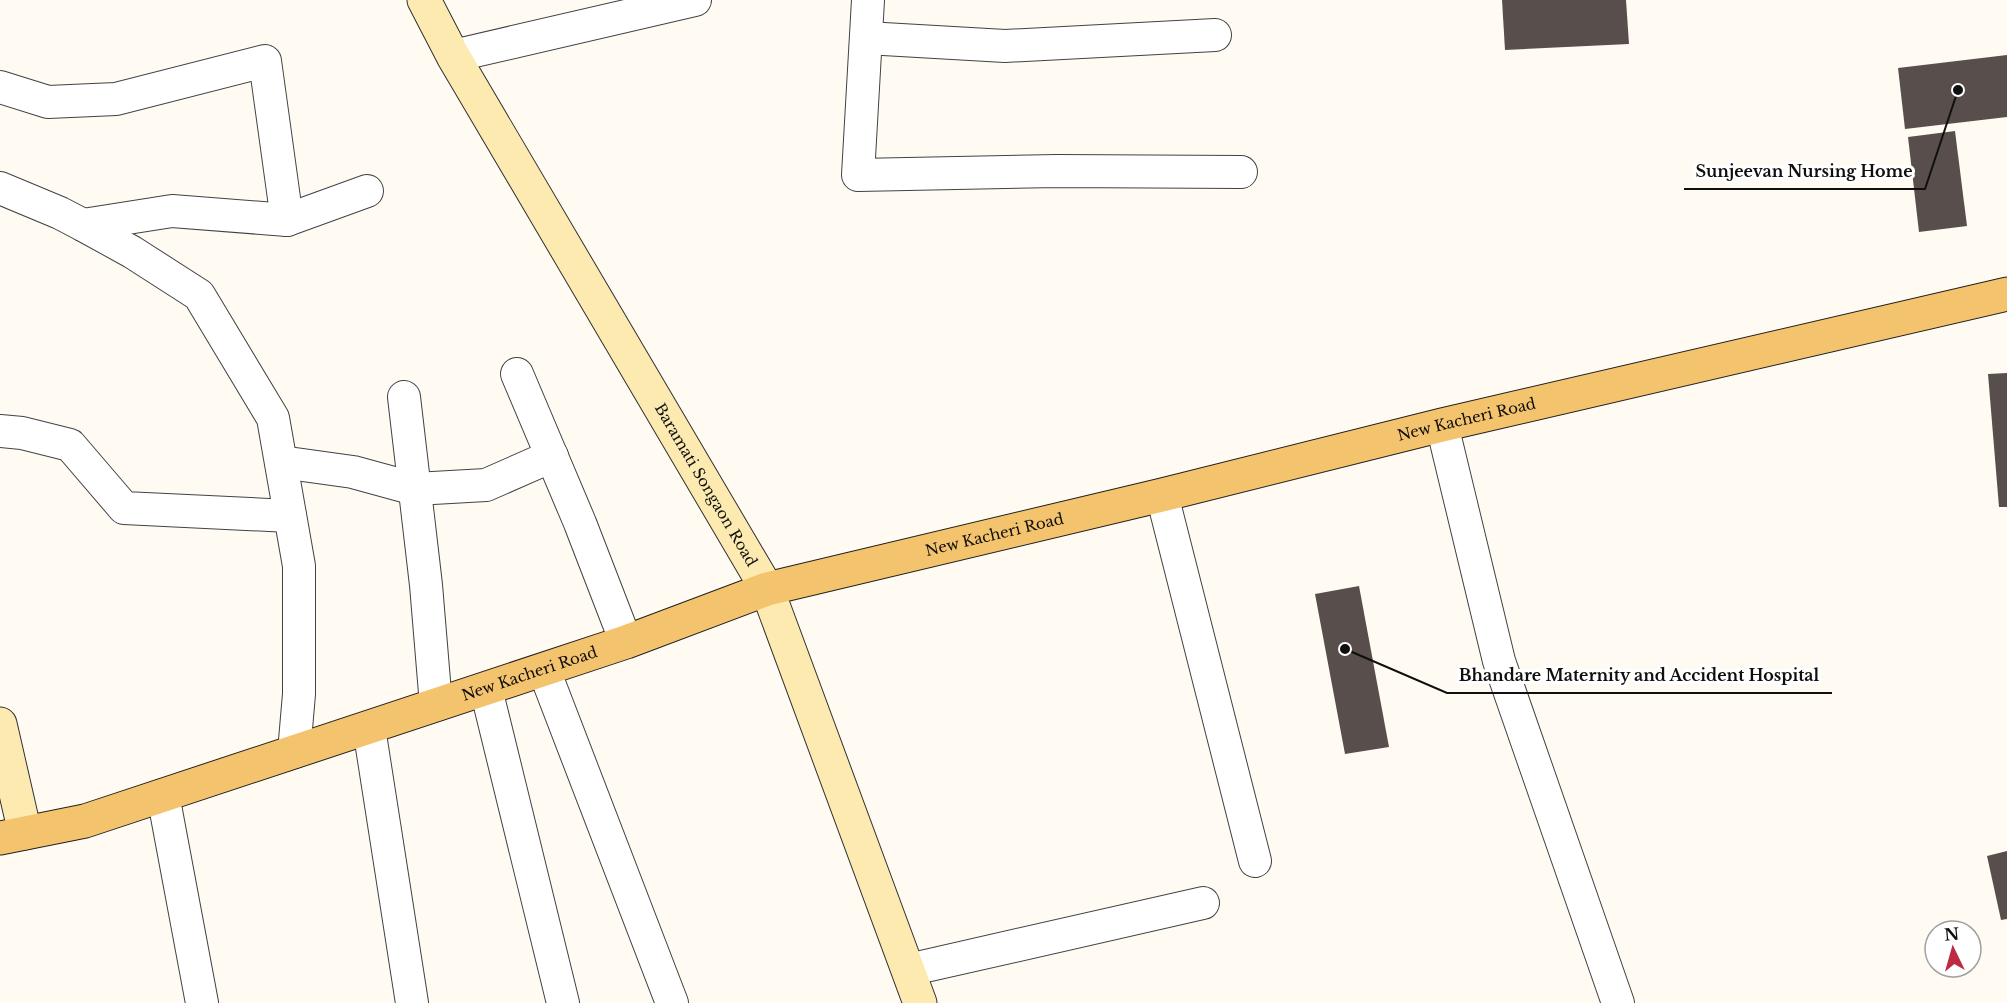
<svg xmlns="http://www.w3.org/2000/svg" width="2007" height="1003" font-family="'Libre Baskerville',serif">
	<style>
		.building { fill: #584f4c }
		.lines { fill: none; stroke-linecap: round; stroke-linejoin: round }
		.street-casing { stroke: #424242; stroke-width: 34 }
		.secondary-casing { stroke: #313131; stroke-width: 35 }
		.primary-casing { stroke: #202020; stroke-width: 35 }
		.street { stroke: #fff; stroke-width: 32 }
		.secondary { stroke: #fceab0; stroke-width: 33 }
		.primary { stroke: #f4c36d; stroke-width: 33 }
		.labels { text-anchor: middle; stroke-width: 6; stroke-linejoin: round; paint-order: stroke }
		.street-label { font-size: 15px; fill: #0f0f0f; stroke: #fff }
		.leader { fill: none; stroke: #0f0f0f; stroke-width: 2 }
		.callout-dot { fill: #0f0f0f; stroke: #fff; stroke-width: 2 }
		.callout-label { font-size: 16px; text-anchor: middle; font-weight: bold; fill: #0f0f0f; stroke: #fff; stroke-width: 6; stroke-linejoin: round; paint-order: stroke }
	</style>
	<rect width="100%" height="100%" fill="#fffbf2"/>
	<g class="building">
		<path d="M1502 0H1626L1629 44 1505 50Z"/>
		<path d="M2007 55V117L1905 129 1898 68Z"/>
		<path d="M1955 131 1967 226 1919 232 1908 137Z"/>
		<path d="M2007 373V507H1999L1988 374Z"/>
		<path d="M1359 586 1389 747 1345 754 1315 594Z"/>
		<path d="M2007 851V919L2001 920 1987 856Z"/>
	</g>
	<g class="lines">
		<g class="street-casing">
			<g id="street">
				<path d="M868 0 858 175 1057 171 1241 172"/>
				<path d="M866 38 1005 46 1215 35"/>
				<path d="M453 56 695 0"/>
				<path d="M0 87 48 102 116 99 265 61 287 220"/>
				<path d="M0 188 60 213 83 225 132 252 199 295 273 418 299 566V694L294 752"/>
				<path d="M83 225 172 211 287 220 367 191"/>
				<path d="M517 374 580 523 626 642"/>
				<path d="M404 397 426 585 436 705"/>
				<path d="M1442 425 1499 661 1618 1003"/>
				<path d="M0 431 22 433 70 445 124 508 290 516"/>
				<path d="M281 462 353 472 415 489 486 485 552 456"/>
				<path d="M1162 495 1255 861"/>
				<path d="M544 670 672 1003"/>
				<path d="M486 689 563 1003"/>
				<path d="M369 728 412 1003"/>
				<path d="M163 795 202 1003"/>
				<path d="M908 970 1203 903"/>
			</g>
		</g>
		<g class="secondary-casing">
			<g id="secondary">
				<path id="s1" d="M424 0 453 56 767 589 920 1003"/>
				<path d="M0 724 25 833"/>
			</g>
		</g>
		<g class="primary-casing">
			<g id="primary">
				<path id="s2" d="M0 838 85 821 626 642 767 589 1162 495 1442 425 2007 294"/>
			</g>
		</g>
		<use href="#street" class="street"/>
		<use href="#secondary" class="secondary"/>
		<use href="#primary" class="primary"/>
	</g>
	<g class="labels">
		<g class="street-label">
			<text dy="5" stroke="none"><textPath href="#s2" startOffset="1527">New Kacheri Road</textPath></text>
			<text dy="5" stroke="none"><textPath href="#s1" startOffset="561">Baramati Songaon Road</textPath></text>
			<text dy="5" stroke="none"><textPath href="#s2" startOffset="1041">New Kacheri Road</textPath></text>
			<text dy="5" stroke="none"><textPath href="#s2" startOffset="555">New Kacheri Road</textPath></text>
		</g>
	</g>
	<path class="leader" d="M1958 90L1925 189H1684M1345 649L1447 693H1832"/>
	<g class="callout-dot">
		<circle cx="1958" cy="90" r="6"/>
		<circle cx="1345" cy="649" r="6"/>
	</g>
	<g class="callout-label">
		<text x="1804" y="177">Sunjeevan Nursing Home</text>
		<text x="1639" y="681">Bhandare Maternity and Accident Hospital</text>
	</g>
	<g transform="translate(1953 949) rotate(355)"><circle r="28" fill="#ffffff" stroke="#9f9f9f" stroke-width="1.5"/>
	<path d="M0-4.5L10 22L0 15L-10 22Z" fill="#bc2b43"/>
	<text y="-9" font-size="16" font-weight="bold" text-anchor="middle" fill="#0f0f0f">N</text>
	</g>
</svg>
